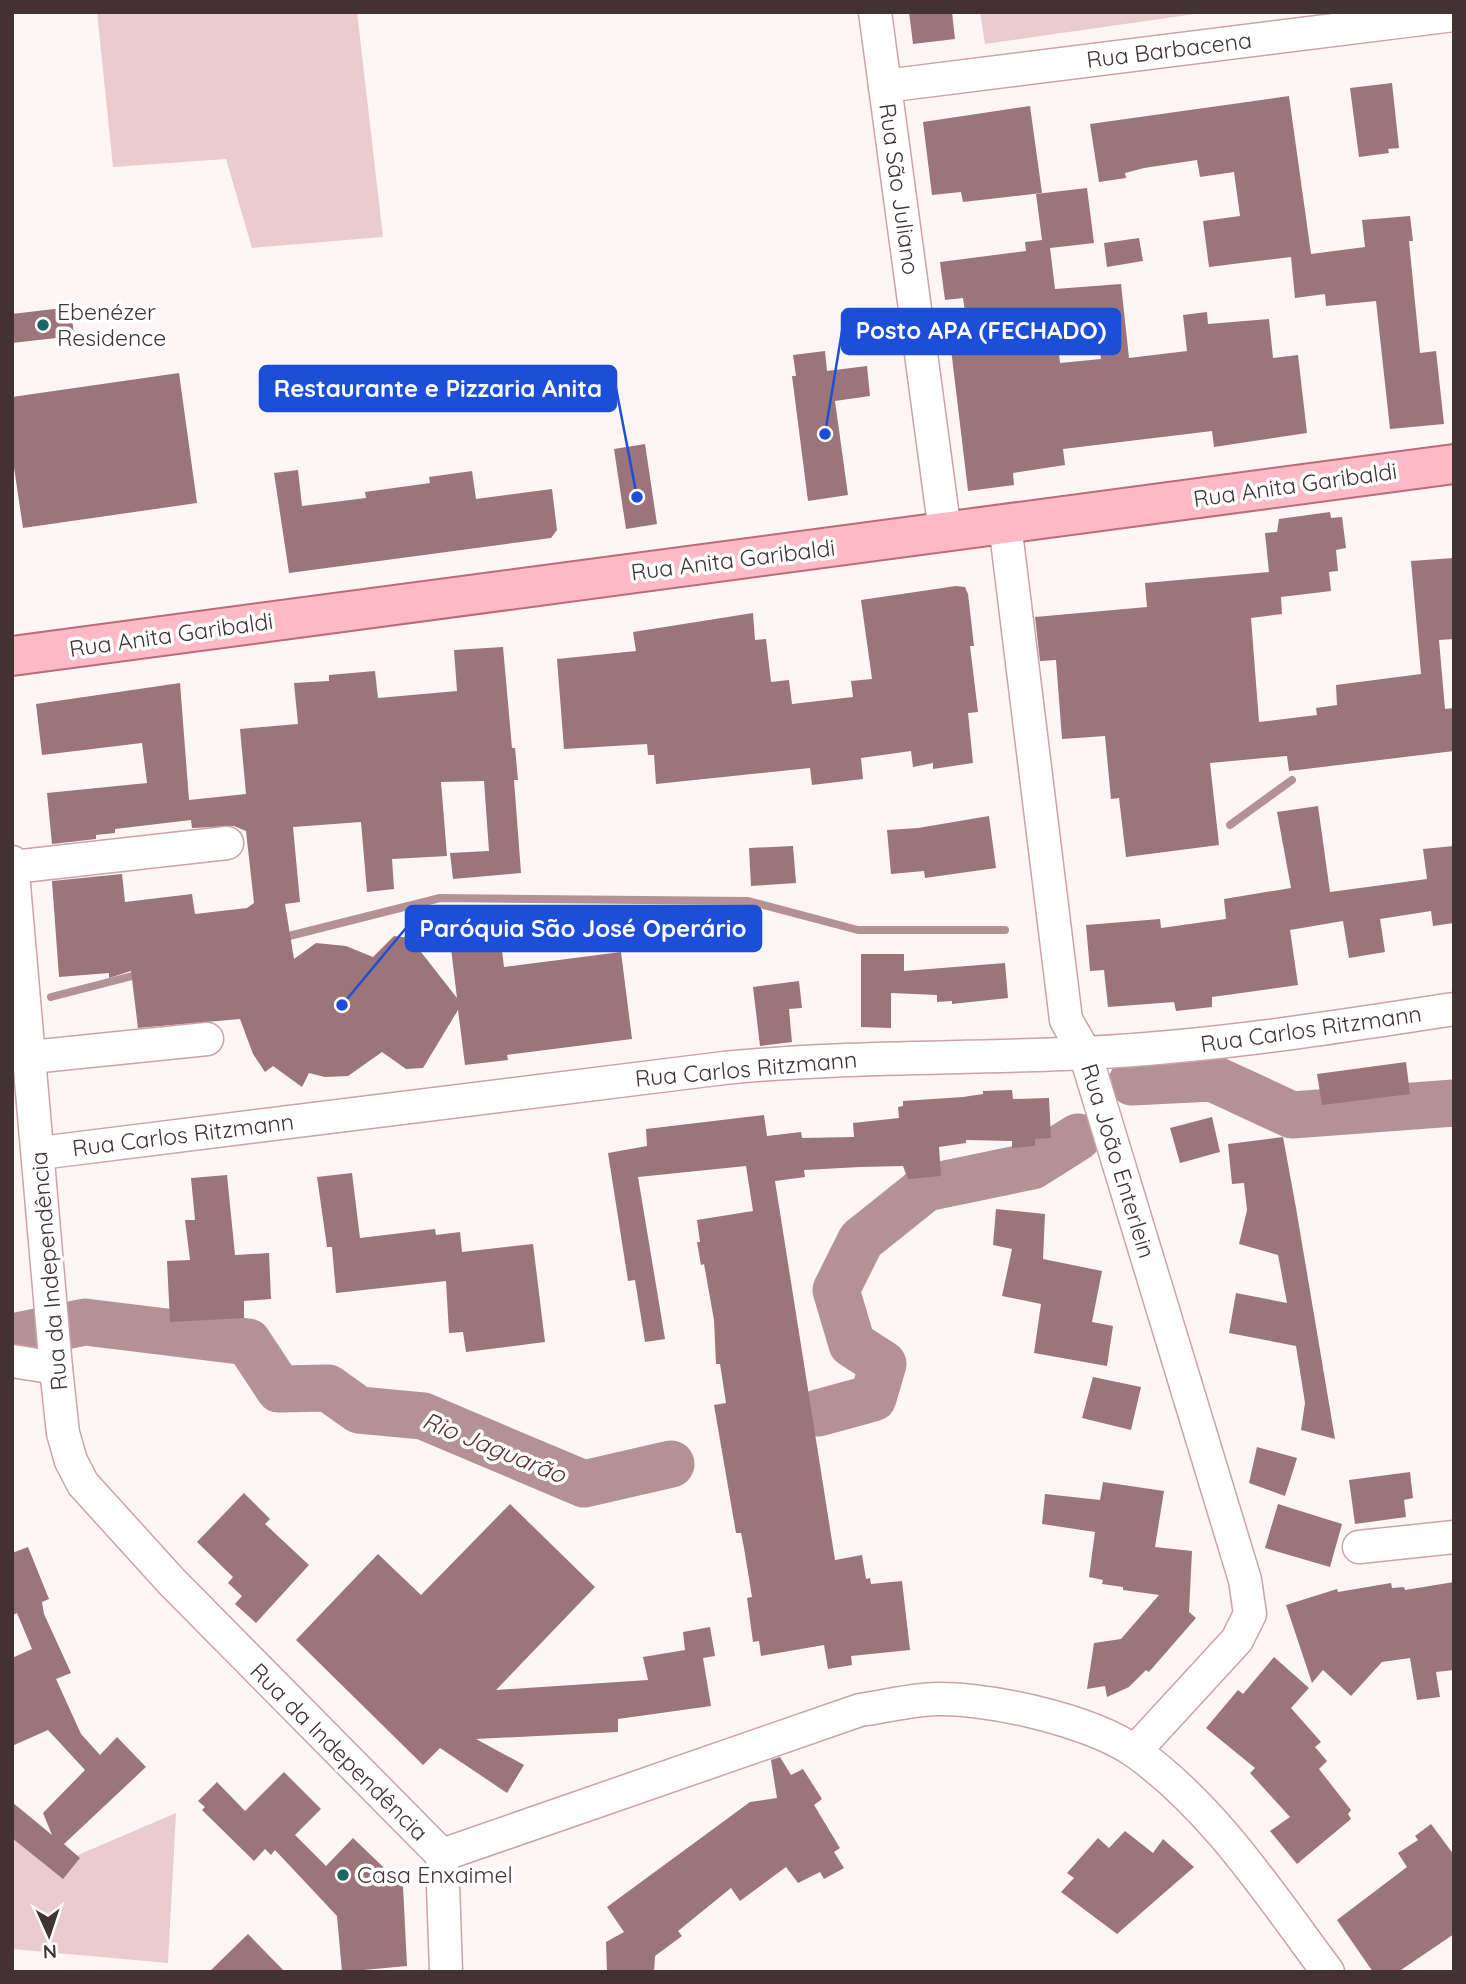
<svg xmlns="http://www.w3.org/2000/svg" width="1466" height="1984" font-family="Quicksand,sans-serif">
	<style>
		.green { fill: #eacccf }
		.lines { fill: none; stroke-linecap: round; stroke-linejoin: round }
		.stream { stroke: #b49195; stroke-width: 8 }
		.river { stroke: #b49195; stroke-width: 47 }
		.building { fill: #9b757a; fill-rule: evenodd }
		.minor-casing { stroke: #cba3a8; stroke-width: 35 }
		.major-casing { stroke: #bb6c79; stroke-width: 42 }
		.minor { stroke: #fff; stroke-width: 32 }
		.major { stroke: #fdb9c5; stroke-width: 38 }
		.poi-dot { fill: #1b6764; stroke: #fff; stroke-width: 2.5 }
		.labels { text-anchor: middle; stroke-width: 7; stroke-linejoin: round; paint-order: stroke }
		.street-label { font-size: 23px; fill: #423234; stroke: #fff }
		.poi-label { font-size: 23px; fill: #423234; stroke: #fff; text-anchor: start }
		.water-label { font-size: 24px; font-style: italic; fill: #5e2d36; stroke: #fff }
		.leader { fill: none; stroke: #1d4ed8; stroke-width: 2.5 }
		.callout-dot { fill: #1d4ed8; stroke: #fff; stroke-width: 2.5 }
		.callout { fill: #1d4ed8; stroke: #1d4ed8; stroke-width: 2.5 }
		.callout-label { font-size: 24px; text-anchor: middle; font-weight: bold; fill: #fff }
	</style>
	<rect width="100%" height="100%" fill="#fdf5f6"/>
	<g class="green">
		<path d="M97 12H357L383 237 252 248 226 159 113 167Z"/>
		<path d="M980 12H1209L985 44Z"/>
		<path d="M12 1809 57 1864 176 1813 168 1963 12 1949Z"/>
	</g>
	<g class="lines">
		<g class="stream">
			<path d="M1230 825 1292 780"/>
			<path d="M281 938 440 898 748 901 858 930H1005"/>
			<path d="M51 997 140 974"/>
		</g>
		<g class="river">
			<path d="M1132 1082 1212 1078 1292 1115 1454 1103"/>
			<path d="M12 1337 85 1322 248 1342 279 1389 328 1388 359 1410 423 1416 584 1484 671 1464"/>
			<path d="M818 1413 873 1398 883 1364 852 1344 836 1290 861 1240 926 1188 1032 1166 1078 1137"/>
		</g>
	</g>
	<g class="building">
		<path d="M909 12H952L955 39 913 44Z"/>
		<path d="M1392 83 1399 148 1388 149 1389 153 1359 157 1350 88Z"/>
		<path d="M1289 96 1311 254 1365 247 1362 220 1410 216 1413 241H1409L1420 353 1436 351 1444 424 1390 429 1376 301 1326 306 1325 294 1295 298 1291 257 1209 267 1203 221 1240 216 1234 172 1200 177 1197 160 1144 168 1125 173 1126 178 1099 182 1090 124Z"/>
		<path d="M1030 106 1042 193 963 202 961 192 932 195 923 122Z"/>
		<path d="M1087 188 1094 243 1050 248 1055 289 1121 284 1129 358 1187 351 1183 315 1207 312 1208 324 1269 319 1273 358 1298 355 1307 433 1214 447 1212 431 1063 449 1065 465 1013 473 1014 485 968 491 951 349 970 346 963 298 945 300 940 262 1026 251 1025 242 1042 240 1036 194ZM1095 318 1101 359 1060 363 1056 322Z"/>
		<path d="M1139 238 1143 261 1107 267 1104 243Z"/>
		<path d="M71 307 74 336 12 343V314Z"/>
		<path d="M825 351 827 371 867 366 870 396 835 401 848 495 808 501 792 376H796L793 355Z"/>
		<path d="M179 373 197 503 23 528 12 454V397Z"/>
		<path d="M645 444 657 524 626 529 614 449Z"/>
		<path d="M298 470 302 506 366 498 365 492 430 483 429 477 472 471 476 499 552 489 557 530 551 538 289 573 274 473Z"/>
		<path d="M1330 512 1331 518 1342 517 1346 548 1336 550 1338 571 1329 572 1331 591 1281 597 1282 614 1251 618 1259 722 1317 715 1316 708 1337 705 1336 685 1421 674 1411 561 1454 558V639L1439 640 1445 709 1454 708V751L1289 771 1287 756 1210 763 1219 845 1126 857 1119 798 1111 799 1105 736 1062 739 1056 660 1040 661 1035 617 1147 607 1145 583 1269 572 1265 533 1277 532 1279 519Z"/>
		<path d="M956 586 965 587 968 594 974 646H970L978 712 968 713 973 763 933 769V763L913 767 911 751 861 758 863 779 812 785 810 768 656 784 654 755H648L647 744 564 749 557 659 636 651 633 632 753 613 755 640 766 639 771 682 789 680 792 704 853 697 851 681 872 679 861 600Z"/>
		<path d="M503 647 512 748H515L518 780H514L521 873 453 879 450 853 489 851 484 781 441 782 447 856 392 859 394 889 367 892 361 822 293 827 300 902 285 904 294 959 316 943 346 946 373 957 394 936 410 938 457 998 450 940 500 934 504 967 621 952 632 1039 507 1055 508 1060 465 1065 458 1010 423 1068 406 1069 382 1052 348 1076 325 1077 309 1073 302 1087 273 1066 265 1072 253 1054 240 1019 138 1028 131 971 109 978V973L59 977 52 881 122 874 125 902 192 894 195 914 247 908 254 903 246 831 234 826 192 828 191 820 115 829V833L96 835V839L52 844 47 793 147 783 142 743 42 755 36 704 180 683 189 800 246 794 240 729 298 724 294 683 329 681V675L375 671 378 698 457 691 454 650Z"/>
		<path d="M1318 806 1330 892 1427 879 1423 849 1454 846V923L1433 926 1431 911 1380 919 1385 952 1349 958 1343 921 1290 930 1298 985 1212 997V1007L1176 1011 1174 1002 1108 1007 1104 970 1090 971 1086 925 1160 919 1161 928 1226 919 1224 899 1291 888 1277 812Z"/>
		<path d="M989 816 996 868 925 878 924 871 891 874 887 830 918 828Z"/>
		<path d="M793 846 796 883 751 886 749 848Z"/>
		<path d="M861 954H904V971L1005 963 1008 998 952 1004V1001L937 1002V995L891 993V1028L861 1027Z"/>
		<path d="M799 981 802 1008 789 1009 792 1042 760 1046 753 987Z"/>
		<path d="M1406 1062 1410 1094 1322 1105 1317 1074Z"/>
		<path d="M1012 1090 1013 1099 1049 1098 1051 1138 1035 1139V1146L1012 1148V1141L966 1140V1143L939 1147 941 1176 908 1179 903 1166 860 1167 804 1170 805 1177 775 1181 835 1560 862 1555 866 1579 870 1578 871 1584 902 1581 910 1650 851 1656 852 1665 828 1669 824 1645 761 1656 759 1641 753 1642 747 1598 752 1597 744 1548 741 1533H736L714 1405 726 1403 720 1364H716L714 1320 704 1264 701 1265 697 1242H700L697 1220 753 1211 746 1166 638 1177 665 1339 645 1342 635 1280 628 1281 608 1153 647 1146 646 1129 764 1115 767 1136 801 1132 802 1138 854 1137 853 1123 899 1118 898 1107 903 1106V1101L963 1097 983 1094V1091Z"/>
		<path d="M1212 1117 1220 1152 1180 1163 1170 1128Z"/>
		<path d="M1283 1137 1296 1208 1335 1439 1301 1430 1305 1403 1296 1346 1229 1333 1236 1293 1287 1303 1278 1255 1239 1244 1247 1210 1244 1183 1232 1184 1228 1144Z"/>
		<path d="M352 1173 360 1238 435 1229 436 1235 460 1232 462 1252 533 1244 545 1342 466 1352 463 1332 449 1333 446 1281 336 1293 332 1247H327L317 1177Z"/>
		<path d="M227 1175 235 1255 269 1253 271 1299 244 1301V1318L170 1322 167 1261 190 1260 185 1220H195L191 1178Z"/>
		<path d="M996 1209 1045 1214 1043 1259 1102 1271 1092 1322 1113 1326 1107 1366 1034 1353 1041 1304 1002 1296 1012 1249 993 1245Z"/>
		<path d="M1093 1377 1141 1387 1131 1430 1082 1418Z"/>
		<path d="M1257 1447 1297 1458 1285 1496 1249 1483Z"/>
		<path d="M1410 1472 1413 1498 1404 1500 1406 1517 1355 1524 1349 1480Z"/>
		<path d="M1103 1482 1164 1491 1155 1547 1192 1551 1189 1612 1196 1618 1149 1672 1146 1670 1129 1687 1107 1697 1105 1686 1087 1689 1094 1643 1121 1639 1159 1595 1123 1590V1587L1102 1584 1103 1580 1089 1577 1095 1532 1042 1524 1045 1494 1100 1500Z"/>
		<path d="M244 1493 270 1519 265 1524 309 1565 256 1623 235 1604 242 1596 228 1583 233 1577 197 1542Z"/>
		<path d="M510 1504 595 1587 496 1690 648 1680 643 1657 685 1650 683 1632 710 1627 715 1656 703 1658 711 1706 618 1719V1732L476 1739 524 1765 507 1793 440 1748 423 1765 296 1640 378 1554 421 1595Z"/>
		<path d="M1278 1504 1342 1524 1330 1567 1265 1548Z"/>
		<path d="M28 1547 49 1599 42 1602 44 1614 71 1673 56 1679 81 1734 100 1755 117 1737 146 1767 64 1844 80 1858 63 1879 12 1838V1802L52 1835 43 1813 85 1770 48 1730 12 1746V1658L32 1649 17 1613 12 1615V1553Z"/>
		<path d="M1454 1582V1670L1436 1672 1440 1697 1417 1700 1410 1658 1382 1662 1351 1696 1323 1670 1312 1683 1286 1605 1337 1589 1338 1592 1391 1583 1392 1588 1404 1587 1405 1590Z"/>
		<path d="M1274 1657 1309 1688 1291 1708 1321 1742 1315 1747 1327 1761 1319 1769 1351 1810 1348 1814 1351 1819 1297 1864 1270 1831 1290 1817 1250 1773 1255 1768 1206 1728 1238 1690 1243 1694Z"/>
		<path d="M780 1757 791 1775 803 1769 822 1799 814 1805 840 1848 834 1852 844 1868 824 1879 820 1872 798 1883 786 1867 740 1901 731 1888 678 1931 682 1936 655 1956 654 1972H607L606 1942 624 1932 607 1907 750 1802 777 1798 771 1760Z"/>
		<path d="M284 1772 321 1809 295 1835 326 1866 353 1838 403 1886 407 1966 342 1972 337 1916 275 1850 271 1855 265 1849 254 1861 202 1810 205 1807 198 1801 217 1782 245 1811Z"/>
		<path d="M1431 1824 1454 1855V1934L1398 1972H1373L1337 1920 1407 1867 1398 1853 1418 1840 1415 1836Z"/>
		<path d="M1125 1831 1153 1853 1163 1839 1194 1867 1117 1934 1061 1892 1074 1878 1067 1873 1098 1838 1109 1848Z"/>
		<path d="M248 1934 285 1972H209Z"/>
	</g>
	<g class="lines">
		<g class="minor-casing">
			<g id="minor">
				<path d="M875 12 945 532"/>
				<path d="M885 86 1454 15"/>
				<path d="M1005 524 1066 1020 1085 1053 1245 1580 1250 1614 1237 1640 1135 1751"/>
				<path d="M12 862 56 1368 63 1433 71 1461 83 1484 172 1582 442 1855"/>
				<path d="M13 867 227 843"/>
				<path d="M31 1057 207 1039"/>
				<path d="M40 1153 724 1068C844 1056 965 1059 1085 1053 1209 1047 1331 1028 1454 1009"/>
				<path d="M12 1361 56 1368"/>
				<path d="M1359 1547 1454 1537"/>
				<path d="M442 1855 860 1710C881 1707 902 1702 923 1700 978 1694 1092 1720 1137 1753 1215 1809 1271 1896 1328 1972"/>
				<path d="M442 1855 446 1972"/>
			</g>
		</g>
		<g class="major-casing">
			<path id="major" d="M12 656 1454 464"/>
		</g>
		<use href="#minor" class="minor"/>
		<use href="#major" class="major"/>
	</g>
	<g class="poi-dot">
		<circle cx="43" cy="325" r="7"/>
		<circle cx="343" cy="1875" r="7"/>
	</g>
	<g class="labels">
		<g class="street-label">
			<text transform="translate(1169 50) rotate(-7)" y="8">Rua Barbacena</text>
			<text transform="translate(899 189) rotate(82)" y="8">Rua São Juliano</text>
			<text transform="translate(1295 485) rotate(-8)" y="8">Rua Anita Garibaldi</text>
			<text transform="translate(733 560) rotate(-7)" y="8">Rua Anita Garibaldi</text>
			<text transform="translate(171 635) rotate(-8)" y="8">Rua Anita Garibaldi</text>
			<text transform="translate(1311 1029) rotate(-8)" y="8">Rua Carlos Ritzmann</text>
			<text transform="translate(746 1069) rotate(-5)" y="8">Rua Carlos Ritzmann</text>
			<text transform="translate(183 1135) rotate(-7)" y="8">Rua Carlos Ritzmann</text>
			<text transform="translate(1118 1161) rotate(73)" y="8">Rua João Enterlein</text>
			<text transform="translate(49 1271) rotate(-95)" y="8">Rua da Independência</text>
			<text transform="translate(339 1752) rotate(45)" y="8">Rua da Independência</text>
		</g>
		<g class="poi-label">
			<text x="57" y="320">Ebenézer<tspan x="57" dy="26">Residence</tspan></text>
			<text x="357" y="1883">Casa Enxaimel</text>
		</g>
		<g class="water-label">
			<text transform="translate(494 1448) rotate(22)" y="8">Rio Jaguarão</text>
		</g>
	</g>
	<path class="leader" d="M825 434L842 331M637 497L616 388M342 1005L406 928"/>
	<g class="callout-dot">
		<circle cx="825" cy="434" r="7"/>
		<circle cx="637" cy="497" r="7"/>
		<circle cx="342" cy="1005" r="7"/>
	</g>
	<g class="callout">
		<rect x="842" y="309" width="278" height="45" rx="7"/>
		<rect x="260" y="366" width="356" height="45" rx="7"/>
		<rect x="406" y="906" width="355" height="45" rx="7"/>
	</g>
	<g class="callout-label">
		<text x="981" y="339">Posto APA (FECHADO)</text>
		<text x="438" y="397">Restaurante e Pizzaria Anita</text>
		<text x="583" y="937">Paróquia São José Operário</text>
	</g>
	<rect width="1466" height="1984" fill="none" stroke="#423234" stroke-width="28"/>
	<g transform="translate(49 1935) rotate(177)" stroke="#ffffff" stroke-width="5" paint-order="stroke">
	<path d="M0-5L12 26L0 18L-12 26Z" fill="#423234"/>
	<text y="-10" font-size="19" font-weight="bold" text-anchor="middle" fill="#423234">N</text>
	</g>
</svg>
